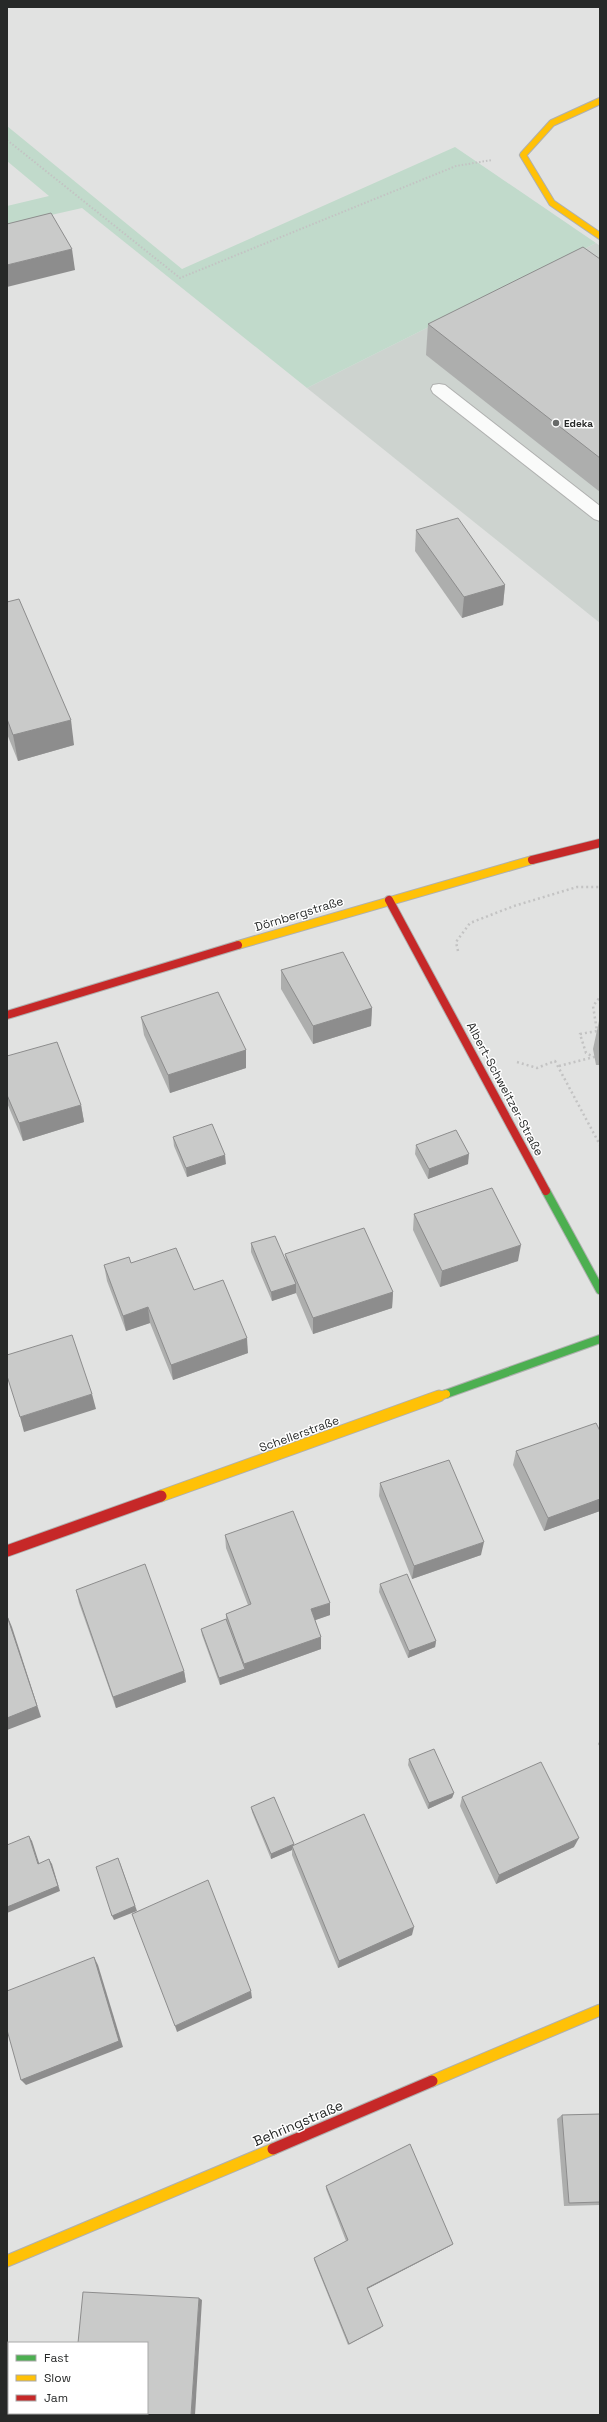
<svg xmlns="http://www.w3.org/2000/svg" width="607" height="2422" font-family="'Space Grotesk',sans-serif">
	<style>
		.built { fill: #cdd3cf }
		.green { fill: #c1dacb }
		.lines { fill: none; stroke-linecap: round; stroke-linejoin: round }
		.lane-casing { stroke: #afb0af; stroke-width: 2 }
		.fast-casing { stroke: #afb0af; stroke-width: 10 }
		.slow-far2-casing { stroke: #afb0af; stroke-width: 8 }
		.slow-far1-casing { stroke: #afb0af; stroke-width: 10 }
		.slow-casing { stroke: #afb0af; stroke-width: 13 }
		.jam-far1-casing { stroke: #afb0af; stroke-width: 10 }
		.jam-casing { stroke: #afb0af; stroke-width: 13 }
		.path-far1 { stroke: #c3c3c3; stroke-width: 2; stroke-dasharray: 1.5 2; stroke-linecap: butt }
		.path { stroke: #c3c3c3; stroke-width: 2.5; stroke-dasharray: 2 3; stroke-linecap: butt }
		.lane { fill: #fafbfa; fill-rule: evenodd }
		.fast { stroke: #4caf50; stroke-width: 8 }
		.slow-far2 { stroke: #ffc107; stroke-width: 6 }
		.slow-far1 { stroke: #ffc107; stroke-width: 8 }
		.slow { stroke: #ffc107; stroke-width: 11 }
		.jam-far1 { stroke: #c62828; stroke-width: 8 }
		.jam { stroke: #c62828; stroke-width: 11 }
		.wall { fill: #adaead }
		.shaded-wall { fill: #8d8d8d }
		.building { fill: #c9cac9; stroke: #8d8d8d }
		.poi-dot { fill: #686a69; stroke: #fff; stroke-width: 1.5 }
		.labels { text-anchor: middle; stroke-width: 3; stroke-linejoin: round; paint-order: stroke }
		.far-poi-label { font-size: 10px; font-weight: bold; fill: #272928; stroke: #fff; text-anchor: start }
		.street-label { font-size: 12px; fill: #272928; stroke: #fff }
		.near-street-label { font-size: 14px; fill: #272928; stroke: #fff }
	</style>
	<rect width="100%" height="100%" fill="#e1e2e1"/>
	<path class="built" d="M596 243 600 246V623L307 388Z"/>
	<path class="green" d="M7 126 182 269 455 147 596 243 307 388 82 208 7 225V206L49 196 7 161Z"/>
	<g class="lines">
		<g class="lane-casing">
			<path id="lane" d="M439 384 445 385 600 506V521L594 519 433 393 431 389 433 385Z"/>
		</g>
		<g class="fast-casing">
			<g id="fast">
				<path d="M546 1191 600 1290"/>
				<path d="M446 1394 600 1339"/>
			</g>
		</g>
		<g class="slow-far2-casing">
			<path id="slow-far2" d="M600 101 552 123 523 155 552 203 600 236"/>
		</g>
		<g class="slow-far1-casing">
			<g id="slow-far1">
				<path d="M238 945 532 860"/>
				<path d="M436 1397 446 1394"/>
			</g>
		</g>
		<g class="slow-casing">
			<g id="slow">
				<path d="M161 1496 439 1396"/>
				<path d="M432 2081 600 2010"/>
				<path d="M7 2261 273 2149"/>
			</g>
		</g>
		<g class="jam-far1-casing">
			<g id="jam-far1">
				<path d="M532 860 600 843"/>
				<path d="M389 900 546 1191"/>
				<path d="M7 1015 238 945"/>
			</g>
		</g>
		<g class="jam-casing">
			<g id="jam">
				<path d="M7 1551 161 1496"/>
				<path d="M273 2149 432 2081"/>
			</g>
		</g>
		<path class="path-far1" d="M7 140 180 278 456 166 492 160"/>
		<g class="path">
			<path d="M458 951 456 942 470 923 514 906 577 887H600"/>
			<path d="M517 1062 537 1068 555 1061 600 1145"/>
			<path d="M559 1066 594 1057 586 1053 580 1034 597 1031 593 1006 600 997"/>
		</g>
		<use href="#lane" class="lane"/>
		<use href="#fast" class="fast"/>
		<use href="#slow-far2" class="slow-far2"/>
		<use href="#slow-far1" class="slow-far1"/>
		<use href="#slow" class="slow"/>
		<use href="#jam-far1" class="jam-far1"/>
		<use href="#jam" class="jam"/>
	</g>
	<g class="wall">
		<path d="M600 259V492L426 355 428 324Z"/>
		<path d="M416 530 505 585 503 605 462 618 415 551Z"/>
		<path d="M7 602 74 745 18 761 7 734Z"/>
		<path d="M281 970 372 1008 371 1026 313 1044 281 989Z"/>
		<path d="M141 1017 246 1050V1068L170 1093 144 1035Z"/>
		<path d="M599 1021H600V1065H596L593 1049Z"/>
		<path d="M7 1056 81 1105 84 1122 23 1141 7 1103Z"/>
		<path d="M173 1137 226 1164 187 1177 174 1146Z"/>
		<path d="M416 1145 468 1164 428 1179 415 1154Z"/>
		<path d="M414 1214 518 1261 440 1287 413 1230Z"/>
		<path d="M251 1243 286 1260 285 1254 393 1292 392 1308 313 1334 296 1293 272 1301 251 1252Z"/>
		<path d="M131 1263 194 1290 248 1353 173 1380 150 1323 126 1331 107 1281 104 1265Z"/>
		<path d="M600 1431V1511L544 1531 513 1465 516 1451Z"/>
		<path d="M380 1483 481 1555 412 1579 379 1496Z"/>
		<path d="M225 1535 330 1615 315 1620 321 1637V1649L220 1685 202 1635 201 1629 226 1619V1614L248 1605 226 1548Z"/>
		<path d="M380 1584 436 1641 435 1647 408 1658 379 1592Z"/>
		<path d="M76 1590 184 1671 186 1682 116 1708 79 1603Z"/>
		<path d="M600 1740V1747L598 1744Z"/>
		<path d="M409 1759 454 1793 452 1798 428 1809 408 1765Z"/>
		<path d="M462 1797 574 1847 496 1884 460 1806Z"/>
		<path d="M251 1807 294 1845 412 1935 338 1968 292 1855V1850L271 1859 252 1812Z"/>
		<path d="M600 2114V2205L564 2206 557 2119 562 2115Z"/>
		<path d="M326 2186 453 2244 450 2246 367 2289 381 2328 348 2345 314 2260V2258L346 2241 326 2189Z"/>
	</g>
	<g class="shaded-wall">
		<path d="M72 249 75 270 7 287V265Z"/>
		<path d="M505 585 503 605 462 618 464 597Z"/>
		<path d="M71 720 74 745 18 761 13 735Z"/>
		<path d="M372 1008 371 1026 313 1044V1026Z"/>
		<path d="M246 1050V1068L170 1093 168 1075Z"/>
		<path d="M81 1105 84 1122 23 1141 19 1123Z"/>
		<path d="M469 1154 468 1164 428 1179 429 1169Z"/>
		<path d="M225 1155 226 1164 187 1177 186 1168Z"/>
		<path d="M521 1245 518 1261 440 1287 442 1271Z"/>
		<path d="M296 1284V1293L272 1301 271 1292Z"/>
		<path d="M393 1292 392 1308 313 1334V1318Z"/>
		<path d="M148 1307 150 1323 126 1331 123 1316Z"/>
		<path d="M247 1338 248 1353 173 1380 171 1365Z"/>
		<path d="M92 1394 96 1409 24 1432 20 1417Z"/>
		<path d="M600 1499V1511L544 1531 548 1518Z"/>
		<path d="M484 1542 481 1555 412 1579 414 1566Z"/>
		<path d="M330 1603V1615L310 1622 311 1609Z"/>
		<path d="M7 1615 12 1627 41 1717 7 1730Z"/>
		<path d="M321 1637V1649L220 1685 219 1678 245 1669 244 1664Z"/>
		<path d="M436 1641 435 1647 408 1658 409 1651Z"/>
		<path d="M184 1671 186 1682 116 1708 113 1697Z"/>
		<path d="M454 1793 452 1798 428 1809 429 1803Z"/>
		<path d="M29 1836 32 1841 41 1869 38 1864Z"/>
		<path d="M579 1838 574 1847 496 1884 499 1875Z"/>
		<path d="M294 1844V1849L292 1846V1850L271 1859V1854Z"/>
		<path d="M49 1859 52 1864 60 1891 7 1913V1907Z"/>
		<path d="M120 1863 137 1911 114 1920 112 1916Z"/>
		<path d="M414 1927 412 1935 338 1968 339 1961Z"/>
		<path d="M94 1957 98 1965 123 2047 26 2085 21 2080Z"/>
		<path d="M251 1991 252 1998 177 2032 175 2026Z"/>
		<path d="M453 2244 450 2246 365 2290 367 2288Z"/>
		<path d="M199 2298 202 2300 195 2415H191Z"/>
	</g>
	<g class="building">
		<path d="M51 213 72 249 7 265V224Z"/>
		<path d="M583 247 600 259V458L428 324Z"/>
		<path d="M458 518 505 585 464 597 416 530Z"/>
		<path d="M19 599 71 720 13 735 7 719V602Z"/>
		<path d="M343 952 372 1008 313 1026 281 970Z"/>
		<path d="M218 992 246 1050 168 1075 141 1017Z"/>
		<path d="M57 1042 81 1105 19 1123 7 1095V1056Z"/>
		<path d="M212 1124 225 1155 186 1168 173 1137Z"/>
		<path d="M456 1130 469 1154 429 1169 416 1145Z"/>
		<path d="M492 1188 521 1245 442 1271 414 1214Z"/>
		<path d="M364 1228 393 1292 313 1318 285 1254Z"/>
		<path d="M275 1236 296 1284 271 1292 251 1243Z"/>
		<path d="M176 1248 194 1290 223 1280 247 1338 171 1365 148 1307 123 1316 104 1265 129 1257 131 1263Z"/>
		<path d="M72 1335 92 1394 20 1417 7 1376V1355Z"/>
		<path d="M596 1423 600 1431V1499L548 1518 516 1451Z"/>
		<path d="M449 1460 484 1542 414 1566 380 1483Z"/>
		<path d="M293 1511 330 1603 311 1609 321 1637 244 1664 226 1614 251 1604 225 1535Z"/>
		<path d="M145 1564 184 1671 113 1697 76 1590Z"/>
		<path d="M407 1574 436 1641 409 1651 380 1584Z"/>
		<path d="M7 1616 37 1706 7 1718Z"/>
		<path d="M226 1619 245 1669 219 1678 201 1629Z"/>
		<path d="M434 1749 454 1793 429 1803 409 1759Z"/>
		<path d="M541 1762 579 1838 499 1875 462 1797Z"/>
		<path d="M274 1797 294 1844 271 1854 251 1807Z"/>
		<path d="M364 1814 414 1927 339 1961 292 1846Z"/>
		<path d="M29 1836 38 1864 49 1859 58 1886 7 1907V1845Z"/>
		<path d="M118 1858 135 1906 112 1916 96 1867Z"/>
		<path d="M208 1880 251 1991 175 2026 132 1914Z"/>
		<path d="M94 1957 119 2041 21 2080 7 2030V1991Z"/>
		<path d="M600 2114V2202L569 2203 562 2115Z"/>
		<path d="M410 2144 453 2244 367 2288 383 2326 349 2344 314 2258 348 2240 326 2186Z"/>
		<path d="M83 2292 199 2298 191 2415H72V2413H147V2343H78Z"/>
	</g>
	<circle class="poi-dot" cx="556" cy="423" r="4"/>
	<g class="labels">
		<g class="far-poi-label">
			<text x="564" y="427">Edeka</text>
		</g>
		<g class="street-label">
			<text transform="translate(299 914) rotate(-17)" y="4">Dörnbergstraße</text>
			<text transform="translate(505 1089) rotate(62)" y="4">Albert-Schweitzer-Straße</text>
			<text transform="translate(299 1434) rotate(-20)" y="4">Schellerstraße</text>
		</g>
		<g class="near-street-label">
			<text transform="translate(298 2123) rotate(-23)" y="5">Behringstraße</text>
		</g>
	</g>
	<rect width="607" height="2422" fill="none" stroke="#272928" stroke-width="16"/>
	<rect x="8" y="2342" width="140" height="72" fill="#ffffff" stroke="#a9a9a9"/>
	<rect x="16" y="2355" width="20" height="6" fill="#4caf50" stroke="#a9a9a9"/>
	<text x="44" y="2362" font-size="12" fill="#272928">Fast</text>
	<rect x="16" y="2375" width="20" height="6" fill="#ffc107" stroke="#a9a9a9"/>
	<text x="44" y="2382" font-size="12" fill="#272928">Slow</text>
	<rect x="16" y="2395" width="20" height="6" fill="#c62828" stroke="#a9a9a9"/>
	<text x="44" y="2402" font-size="12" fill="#272928">Jam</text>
</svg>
